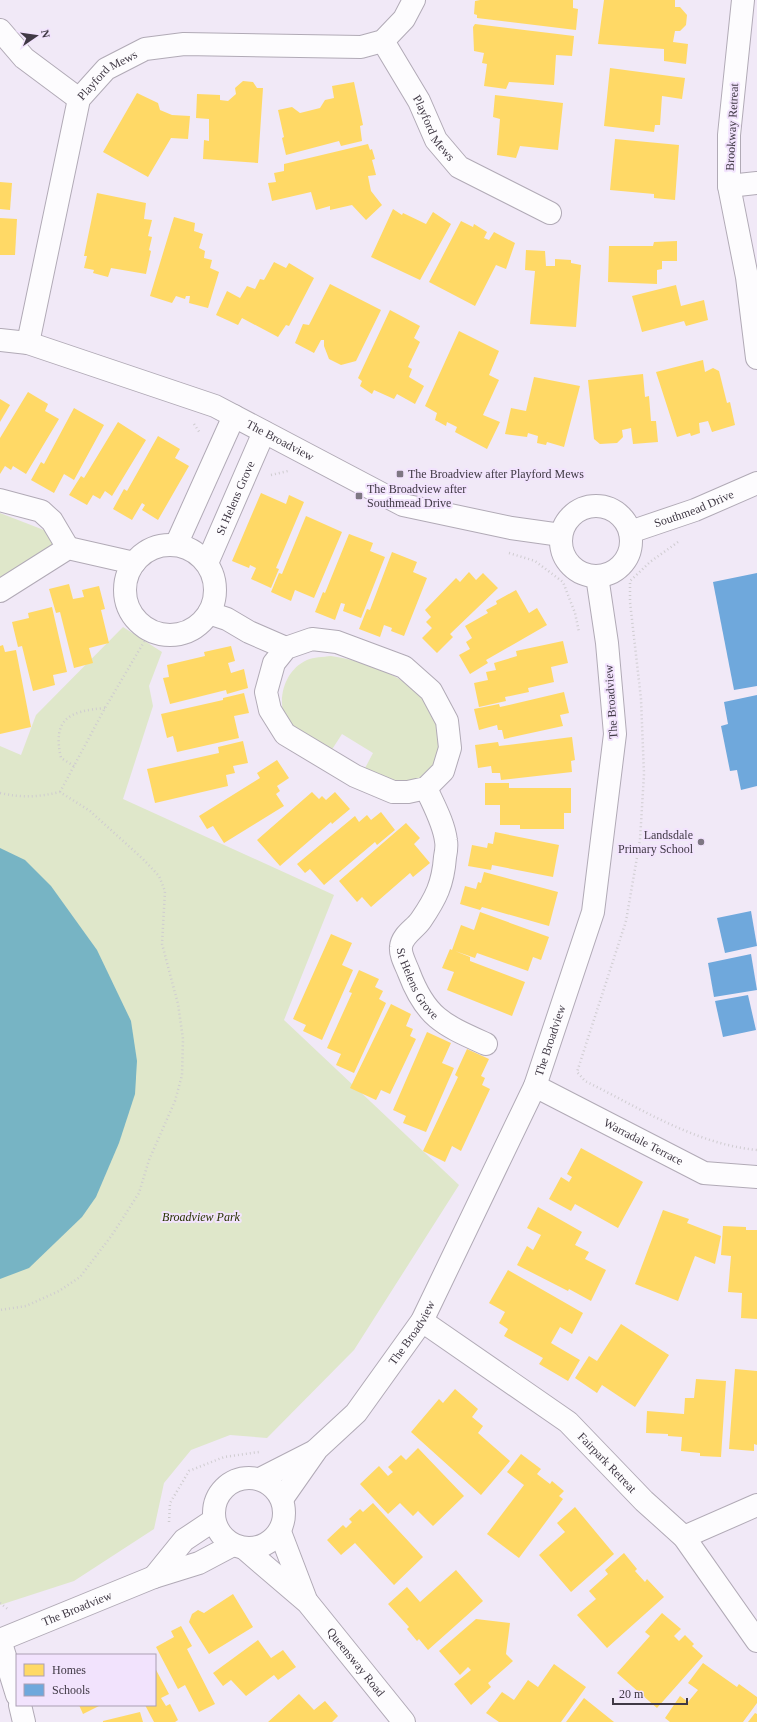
<svg xmlns="http://www.w3.org/2000/svg" width="757" height="1722" font-family="Georgia,serif">
	<style>
		.green { fill: #dfe7ca }
		.water { fill: #77b4c4 }
		.homes { fill: #ffd966 }
		.schools { fill: #6fa8dc }
		.lines { fill: none; stroke-linecap: round; stroke-linejoin: round }
		.minor-casing { stroke: #b1aab6; stroke-width: 24 }
		.path { stroke: #cfccd0; stroke-width: 2.5; stroke-dasharray: 1 3; stroke-linecap: butt }
		.minor { stroke: #fdfcfe; stroke-width: 22 }
		.poi-dot { fill: #7e7783; stroke: #f2e3fd; stroke-width: 1.5 }
		.labels { text-anchor: middle; stroke-width: 4; stroke-linejoin: round; paint-order: stroke }
		.street-label { font-size: 12px; fill: #403945; stroke: #f2e3fd }
		.poi-label { font-size: 12px; fill: #403945; stroke: #f2e3fd; text-anchor: start }
		.park-label { font-size: 12px; font-style: italic; fill: #273201; stroke: #f2e3fd }
	</style>
	<rect width="100%" height="100%" fill="#f1e9f7"/>
	<g class="green">
		<path d="M0 513 49 532 56 544 0 586Z"/>
		<path d="M123 627 162 652 149 686 153 706 123 799 334 895 284 1020 459 1185 354 1350 267 1438 230 1435 191 1450 164 1483 154 1529 74 1581 0 1605V746L21 755 36 715Z"/>
		<path d="M331 656C362 660 416 679 432 709 442 727 440 747 439 766L413 786 363 772 373 753 342 734 331 751C320 746 305 740 295 732 273 713 280 672 307 660 314 657 323 657 331 656Z"/>
	</g>
	<path class="water" d="M0 848 25 860 51 886 97 950 131 1021 137 1061 135 1094 119 1143 96 1197 82 1217 29 1268 0 1279Z"/>
	<g class="homes">
		<path d="M480 0H573V8L578 9 576 30 477 18V15L474 14 475 1Z"/>
		<path d="M604 0H675V7H680L687 15 686 25 680 31H675L673 42 688 44 686 64 664 61V49L598 44Z"/>
		<path d="M475 24 574 36 572 56 556 55 554 85 509 82 506 89 484 86 487 64 482 63 484 53 474 51 473 27Z"/>
		<path d="M610 68 685 78 682 99 662 96 660 125H655L654 132 604 126Z"/>
		<path d="M243 81 253 82 257 88H263L258 163 203 159 204 140 209 141V119L196 118 197 94 220 95V100L228 101 236 94 235 88Z"/>
		<path d="M354 82 363 125 360 126 362 141 341 146 339 141 286 155 282 138 284 137 278 110 292 107 300 113 320 108 325 100 334 98 332 86Z"/>
		<path d="M137 93 158 103 160 110 172 115 190 116 188 139 171 138 148 177 103 152Z"/>
		<path d="M495 95 563 103 558 150 520 146 516 158 497 155 500 119 493 117Z"/>
		<path d="M615 139 679 145 675 200 654 198V194L610 190Z"/>
		<path d="M368 144 370 150 372 149 375 159 372 160 376 175 368 176 371 191 382 205 366 220 352 205 330 210V206L316 210 311 192 272 201 268 183 276 182 274 173 284 171V164Z"/>
		<path d="M0 182 12 183 10 210 0 209Z"/>
		<path d="M97 193 146 203 144 219 152 220 148 236 152 237 149 250 151 251 146 274 111 268 108 277 93 273 94 270 84 268 87 256H84Z"/>
		<path d="M393 209 402 215 403 213 426 224 433 212 451 224 420 280 371 257Z"/>
		<path d="M174 217 195 223 194 231 203 234 199 248 205 251 204 258 212 260 210 268 219 272 208 308 189 303 190 296H186L185 299 176 296 172 303 150 296Z"/>
		<path d="M0 218 17 219 15 255H0Z"/>
		<path d="M461 221 473 227 474 224 487 232 484 238 489 240 494 232 515 243 506 269 496 265 475 306 429 282Z"/>
		<path d="M677 241V261H662V269L657 270V284L608 282 609 246H653L654 242Z"/>
		<path d="M526 250 545 251 546 266H555V259L571 260V263L581 265 576 327 530 324 535 271 525 270Z"/>
		<path d="M274 262 286 268 289 263 314 278 289 326 286 325 278 337 242 318 238 325 216 315 227 291 240 298 247 286 255 289 260 279 264 280Z"/>
		<path d="M330 284 381 310 356 361 341 365 329 359 324 346V340H321L314 353 295 343 303 324 309 325Z"/>
		<path d="M676 285 681 306 704 300 708 320 686 326 684 321 642 332 632 296Z"/>
		<path d="M390 310 420 326 414 338 420 342 408 367 412 369 409 377 424 386 415 404 397 394 394 399 374 390 372 394 360 386 362 381 358 378Z"/>
		<path d="M459 331 499 351 489 375 499 380 483 415 500 422 487 449 455 432 457 427 447 422 446 426 435 420 437 413 425 406Z"/>
		<path d="M703 360 705 372 713 368 719 371 727 403 730 402 735 425 712 432 708 421 699 423 700 433 691 436 690 433 677 437 656 372Z"/>
		<path d="M643 374 645 397 649 396 651 421H656L658 442 633 444 631 428 622 430 623 437 617 443 600 444 594 439 588 380Z"/>
		<path d="M534 377 580 386 564 447 547 442 546 445 537 443 538 436 528 433 527 437 505 434 511 408 526 411Z"/>
		<path d="M28 392 48 404 45 411 59 419 26 474 13 466 11 470 5 466 0 474V438Z"/>
		<path d="M0 399 10 405 0 422Z"/>
		<path d="M74 408 104 425 74 480 64 474 54 493 31 480 41 462 44 464Z"/>
		<path d="M118 422 146 440 112 496 105 491 100 499 93 495 87 505 69 495 81 476 84 478Z"/>
		<path d="M158 436 180 449 175 458 189 466 158 520 142 510 145 505 142 503 132 520 113 509 124 489 127 491Z"/>
		<path d="M261 493 286 504 289 495 304 502 276 568 279 569 271 588 251 579 256 568 250 565 249 568 232 561Z"/>
		<path d="M306 516 342 532 314 598 295 590 291 601 271 592 279 573 282 574Z"/>
		<path d="M349 534 373 543 370 551 385 557 361 618 343 611 345 604 341 603 335 620 315 612 323 592 325 593Z"/>
		<path d="M392 552 417 562 413 572 427 578 404 636 391 631 392 628 384 625 380 637 359 629 367 609 370 610Z"/>
		<path d="M469 572 476 580 483 573 498 588 450 634 453 637 437 653 422 638 432 628 426 622 431 617 425 610 456 578 460 582Z"/>
		<path d="M69 584 73 599 84 597 82 590 99 586 105 609 101 610 109 643 89 648 93 663 74 668 60 612 56 613 49 589Z"/>
		<path d="M516 590 529 613 537 608 547 625 486 660 488 663 470 674 459 655 470 649 466 642 472 638 465 626 488 613 486 610 497 604 496 601Z"/>
		<path d="M52 607 67 672 53 675 55 685 33 691 22 646 18 647 12 622 29 618 28 613Z"/>
		<path d="M563 641 568 663 551 667 554 682 528 688 529 692 505 697 506 701 479 707 474 683 488 680 486 672 496 670 494 663 517 656 516 651Z"/>
		<path d="M3 645 5 652 16 650 31 727 0 734V646Z"/>
		<path d="M231 646 235 661 228 663 231 673 244 669 248 688 227 694 226 690 170 704 163 678 169 677 167 665 205 656 204 652Z"/>
		<path d="M564 692 569 713 560 715 563 726 504 739 502 730H498L497 725 479 730 474 709 499 704 500 707Z"/>
		<path d="M244 693 249 713 234 716 239 738 177 752 173 736 167 738 161 714 223 700V698Z"/>
		<path d="M572 737 575 760 571 761 572 772 501 780 500 773H492L491 766 478 768 475 745 498 742 499 746Z"/>
		<path d="M243 741 248 763 233 766 235 773 226 775 228 786 155 803 147 769 219 753 218 747Z"/>
		<path d="M277 760 289 778 277 786 280 791 276 794 284 806 224 843 213 826 207 829 199 816 260 778 257 773Z"/>
		<path d="M485 783H509V788H571V813H564V829H520V825H500V805H485Z"/>
		<path d="M312 792 319 799 322 796 326 800 335 792 350 809 332 824 331 822 280 866 257 840Z"/>
		<path d="M381 812 395 830 377 845 375 842 324 885 310 869 305 873 297 864 355 816 359 822 367 815 371 820Z"/>
		<path d="M406 823 420 838 414 844 430 863 413 877 410 873 371 907 362 897 357 902 339 881Z"/>
		<path d="M495 832 559 845 553 877 492 865 491 870 468 866 472 845 487 848 488 843 493 844Z"/>
		<path d="M484 872 558 892 549 926 482 907 480 910 460 904 465 886 476 889 478 882 481 883Z"/>
		<path d="M480 912 549 937 541 960 533 957 528 971 477 953 475 958 455 951 470 957V961L525 982 512 1016 447 990 454 972 442 968 450 949 452 950 461 925 474 930Z"/>
		<path d="M331 934 352 943 342 965 353 970 322 1040 303 1031 306 1025 293 1019Z"/>
		<path d="M359 970 379 979 375 987 383 991 379 999 386 1003 354 1073 336 1065 341 1054 327 1048 352 993 349 992Z"/>
		<path d="M391 1004 411 1014 406 1026 413 1029 410 1036 416 1039 390 1094 381 1090 376 1100 350 1088Z"/>
		<path d="M427 1032 451 1043 442 1063 454 1068 426 1132 403 1123 406 1116 393 1110Z"/>
		<path d="M467 1049 489 1059 481 1076 485 1078 482 1085 490 1089 461 1151 452 1146 445 1162 423 1151 458 1077 455 1075Z"/>
		<path d="M581 1148 643 1182 618 1228 575 1204 571 1211 549 1199 561 1177 569 1182 572 1177 567 1174Z"/>
		<path d="M538 1207 582 1232 575 1245 589 1252 585 1259 606 1270 591 1301 569 1289 568 1291 517 1265 527 1246 533 1250 541 1235 527 1228Z"/>
		<path d="M663 1210 689 1219 687 1223 721 1236 715 1264 695 1256 678 1301 635 1284Z"/>
		<path d="M723 1226 746 1227V1230H757V1319L741 1318 742 1293 728 1292 731 1256 721 1255Z"/>
		<path d="M508 1270 583 1313 572 1334 560 1327 551 1343 580 1360 568 1381 539 1364 543 1358 504 1336 508 1329 499 1323 505 1312 489 1303Z"/>
		<path d="M621 1324 669 1355 635 1407 602 1385 597 1393 575 1378 589 1356 597 1361Z"/>
		<path d="M735 1369 757 1371V1445L754 1444V1451L729 1449Z"/>
		<path d="M696 1379 726 1381 721 1457 700 1456V1453L681 1451 682 1437 668 1436V1434L646 1433 647 1411 684 1414 685 1398H694Z"/>
		<path d="M455 1389 478 1409 472 1417 483 1426 478 1433 510 1461 481 1495 411 1432 439 1399 443 1403Z"/>
		<path d="M418 1448 464 1496 433 1526 418 1511 413 1516 400 1503 388 1514 360 1484 379 1466 388 1476 393 1472 388 1467 401 1455 406 1460Z"/>
		<path d="M521 1454 541 1469 537 1474 550 1484 552 1481 564 1491 559 1496 563 1499 519 1558 487 1534 524 1485 507 1472Z"/>
		<path d="M373 1503 423 1557 394 1585 355 1543 341 1555 327 1540 343 1525 346 1528 352 1522 349 1519 360 1509 363 1512Z"/>
		<path d="M575 1507 614 1554 571 1592 539 1555 565 1532 557 1523Z"/>
		<path d="M624 1553 637 1569 635 1571 645 1582 647 1579 664 1597 607 1648 577 1615 596 1599 589 1591 608 1574 605 1570Z"/>
		<path d="M456 1570 483 1601 428 1650 419 1639 417 1641 407 1629 409 1627 388 1604 407 1587 420 1602Z"/>
		<path d="M233 1594 253 1627 209 1654 189 1622 192 1614 198 1610 204 1613Z"/>
		<path d="M662 1613 681 1629 674 1636 679 1641 685 1635 694 1644 692 1646 703 1656 657 1708 617 1673 650 1636 645 1632Z"/>
		<path d="M476 1619 510 1623 506 1654 513 1661 488 1683 491 1687 471 1705 454 1684 471 1670 468 1667 460 1675 439 1651Z"/>
		<path d="M181 1626 192 1646 187 1649 215 1704 199 1712 185 1685 178 1689 156 1647 174 1637 171 1631Z"/>
		<path d="M258 1640 271 1658 283 1650 296 1667 278 1680 274 1675 246 1696 231 1680 223 1686 213 1673Z"/>
		<path d="M703 1663 737 1687 739 1684 757 1697V1703L743 1722H670L665 1718 680 1696 688 1702 698 1690 688 1683Z"/>
		<path d="M554 1664 586 1687 561 1722H499L486 1713 502 1692 514 1700 528 1680 538 1687Z"/>
		<path d="M155 1668 169 1694 161 1698 166 1706 170 1704 178 1720 175 1722H154L145 1705H155Z"/>
		<path d="M299 1694 314 1710 325 1701 338 1716 332 1722H268Z"/>
		<path d="M584 1698 614 1722H566Z"/>
		<path d="M79 1705H101L83 1714Z"/>
		<path d="M140 1712 143 1722H103V1721Z"/>
		<path d="M755 1713 757 1714V1722H748Z"/>
	</g>
	<g class="schools">
		<path d="M757 573V686L734 690 713 582Z"/>
		<path d="M757 695V786L741 790 737 770 730 771 721 726 728 724 724 702Z"/>
		<path d="M751 911 757 946 725 953 717 918Z"/>
		<path d="M751 954 757 990 714 997 708 963Z"/>
		<path d="M748 995 756 1030 723 1037 715 1001Z"/>
	</g>
	<g class="lines">
		<g class="minor-casing">
			<g id="minor">
				<path d="M743 0 729 135V186L747 277 757 358"/>
				<path d="M0 30 24 58 79 99"/>
				<path id="s1" d="M383 41 419 101 436 140 459 167 550 213"/>
				<path d="M729 186 757 183"/>
				<path id="s2" d="M0 340 28 343 215 406 403 505 511 528 561 535"/>
				<path id="s3" d="M28 343 79 99 106 69 145 49 184 44 361 47 383 41 404 19 414 0"/>
				<path d="M0 500 41 511 52 521 68 548"/>
				<circle cx="596" cy="541" r="35"/>
				<path id="s4" d="M630 532 695 510 757 483"/>
				<path d="M176 545 234 416"/>
				<circle cx="170" cy="590" r="45"/>
				<path id="s5" d="M207 563 264 432"/>
				<path d="M0 591 68 548 134 563"/>
				<path d="M209 613 227 619 249 632 286 648"/>
				<path d="M312 639 337 642 404 667 431 691 447 721 450 748 443 771 426 788 408 792H393L355 776 285 734 270 710 266 692 274 663 286 648Z"/>
				<path id="s6" d="M426 788C433 804 444 823 446 841 447 846 446 852 445 857 443 884 436 898 421 920 415 929 402 935 401 947 400 955 406 965 409 973 426 1018 444 1025 486 1044"/>
				<path id="s7" d="M535 1086 704 1173 757 1177"/>
				<path id="s8" d="M422 1321 568 1422 644 1501 684 1537 757 1641"/>
				<circle cx="249" cy="1513" r="35"/>
				<path d="M260 1479 315 1451"/>
				<path id="s9" d="M282 1499 317 1449 356 1413 422 1321 535 1086 593 912 615 734 607 643 597 576"/>
				<path d="M280 1532 306 1600"/>
				<path d="M684 1537 757 1505"/>
				<path id="s10" d="M245 1549 308 1603 404 1722"/>
				<path d="M154 1577 184 1540 214 1520"/>
				<path id="s11" d="M0 1640 154 1577 199 1563 233 1545"/>
				<path d="M0 1640 17 1695"/>
				<path d="M20 1705 24 1722"/>
			</g>
		</g>
		<g class="path">
			<path d="M194 424 200 433"/>
			<path d="M271 475 288 471"/>
			<path d="M678 542 650 562 630 581V602L641 699 644 774 640 840 626 921 577 1072 585 1081C640 1108 695 1144 757 1150"/>
			<path d="M509 553 535 561 563 582 575 613 579 632"/>
			<path d="M74 766 61 758C52 719 69 711 105 708"/>
			<path d="M60 792 105 708 151 630"/>
			<path d="M0 793C22 798 39 797 60 792L90 811 143 859 159 876 165 891 162 944 178 1004 183 1039 182 1075 175 1101 149 1160 139 1193 112 1235 80 1277 59 1291 26 1306 0 1310"/>
			<path d="M169 1522 170 1503 189 1471 224 1457 259 1452"/>
			<path d="M0 1603 9 1610"/>
		</g>
		<use href="#minor" class="minor"/>
	</g>
	<g class="poi-dot">
		<rect x="396" y="470" width="8" height="8" rx="2"/>
		<rect x="355" y="492" width="8" height="8" rx="2"/>
		<circle cx="701" cy="842" r="4"/>
	</g>
	<g class="labels">
		<g class="street-label">
			<text dy="4" stroke="none"><textPath href="#s3" startOffset="287">Playford Mews</textPath></text>
			<text dy="4" stroke="none"><textPath href="#s1" startOffset="101">Playford Mews</textPath></text>
			<text transform="translate(732 127) rotate(-87)" y="4">Brookway Retreat</text>
			<text dy="4" stroke="none"><textPath href="#s2" startOffset="299">The Broadview</textPath></text>
			<text dy="4" stroke="none"><textPath href="#s5" startOffset="71">St Helens Grove</textPath></text>
			<text dy="4" stroke="none"><textPath href="#s4" startOffset="68">Southmead Drive</textPath></text>
			<text transform="translate(611 702) rotate(-94)" y="4">The Broadview</text>
			<text dy="4" stroke="none"><textPath href="#s6" startOffset="216">St Helens Grove</textPath></text>
			<text dy="4" stroke="none"><textPath href="#s9" startOffset="536">The Broadview</textPath></text>
			<text dy="4" stroke="none"><textPath href="#s7" startOffset="122">Warradale Terrace</textPath></text>
			<text dy="4" stroke="none"><textPath href="#s9" startOffset="212">The Broadview</textPath></text>
			<text dy="4" stroke="none"><textPath href="#s8" startOffset="234">Fairpark Retreat</textPath></text>
			<text dy="4" stroke="none"><textPath href="#s11" startOffset="83">The Broadview</textPath></text>
			<text dy="4" stroke="none"><textPath href="#s10" startOffset="159">Queensway Road</textPath></text>
		</g>
		<g class="poi-label">
			<text x="408" y="478">The Broadview after Playford Mews</text>
			<text x="367" y="493">The Broadview after<tspan x="367" dy="14">Southmead Drive</tspan></text>
			<text x="693" y="839" text-anchor="end">Landsdale<tspan x="693" dy="14">Primary School</tspan></text>
		</g>
		<g class="park-label">
			<text x="201" y="1221">Broadview Park</text>
		</g>
	</g>
	<rect x="16" y="1654" width="140" height="52" fill="#f2e3fd" stroke="#ab9fb3"/>
	<rect x="24" y="1664" width="20" height="12" fill="#ffd966" stroke="#ab9fb3"/>
	<text x="52" y="1674" font-size="12" fill="#403945">Homes</text>
	<rect x="24" y="1684" width="20" height="12" fill="#6fa8dc" stroke="#ab9fb3"/>
	<text x="52" y="1694" font-size="12" fill="#403945">Schools</text>
	<g transform="translate(36 36) rotate(77)" stroke="#f2e3fd" stroke-width="3" paint-order="stroke">
	<path d="M0-3L7 15L0 10L-7 15Z" fill="#403945"/>
	<text y="-6" font-size="11" font-weight="bold" text-anchor="middle" fill="#403945">N</text>
	</g>
	<path d="M613 1698v6h74v-6" fill="none" stroke="#403945" stroke-width="2"/>
	<text x="619" y="1698" font-size="12" fill="#403945" stroke="#f2e3fd" stroke-width="3" paint-order="stroke">20 m</text>
</svg>
